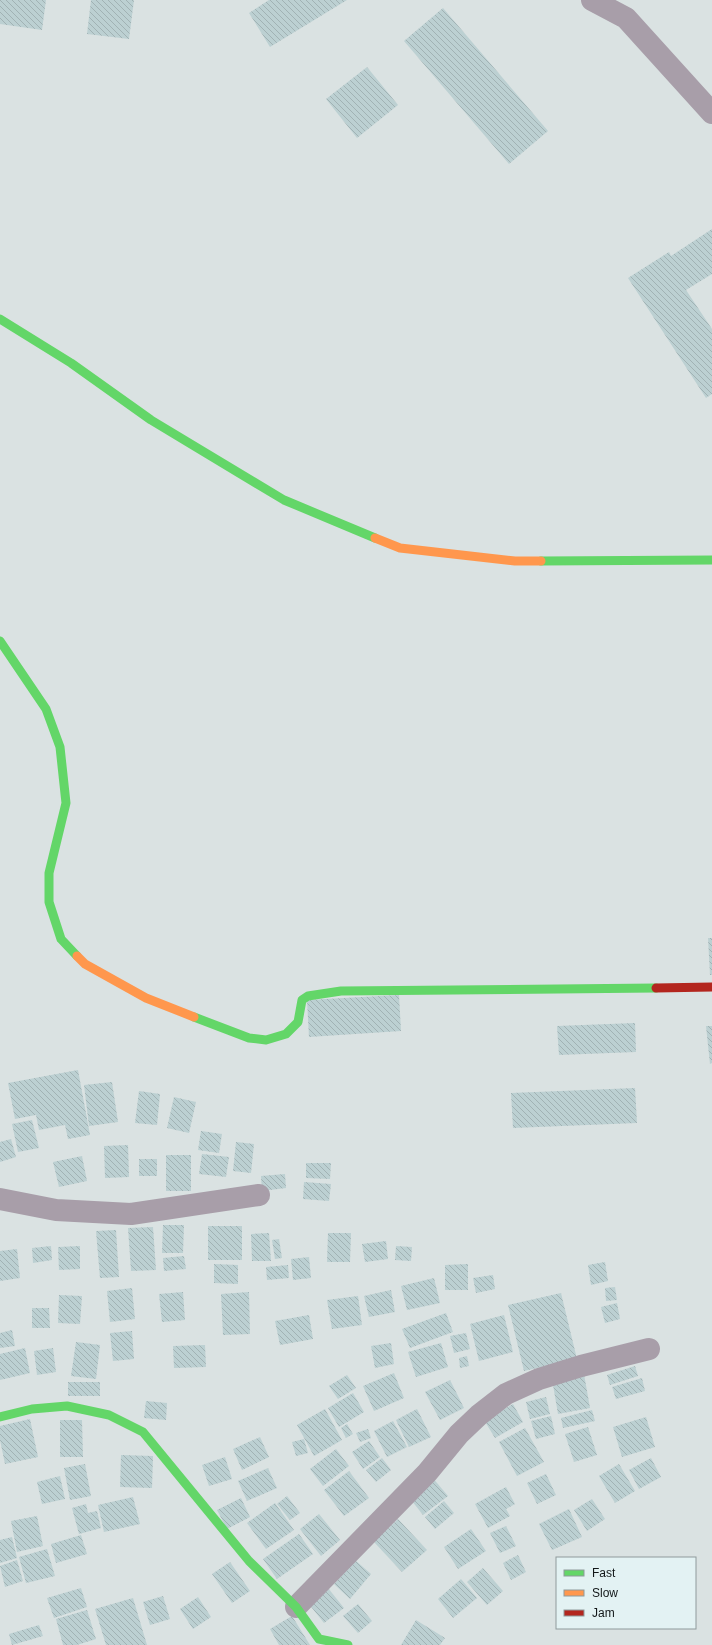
<svg xmlns="http://www.w3.org/2000/svg" width="712" height="1645" font-family="Arial,sans-serif">
	<style>
		.building { fill: url(#building-back-hatch) }
		.lines { fill: none; stroke-linecap: round; stroke-linejoin: round }
		.street { stroke: #a89ea9; stroke-width: 22 }
		.fast { stroke: #63d668; stroke-width: 9 }
		.slow { stroke: #ff974d; stroke-width: 9 }
		.jam { stroke: #b3261e; stroke-width: 9 }
	</style>
	<defs>
		<pattern id="building-back-hatch" width="6" height="6" patternUnits="userSpaceOnUse"><rect width="6" height="6" fill="#bcd0d2"/><path d="M-1 5l2 2M0 0l6 6M5-1l2 2" fill="none" stroke="#a1b2b4"/></pattern>
	</defs>
	<rect width="100%" height="100%" fill="#dae2e2"/>
	<g class="building">
		<path d="M0 0H46L42 30 0 24Z"/>
		<path d="M91 0H134L129 39 87 34Z"/>
		<path d="M269 0H347L270 47 249 13Z"/>
		<path d="M443 8 548 131 509 164 404 41Z"/>
		<path d="M367 67 398 105 357 138 326 99Z"/>
		<path d="M712 229V274L686 290 712 329V394L706 398 628 278 669 252 671 256Z"/>
		<path d="M708 938H712V975H710Z"/>
		<path d="M399 995 401 1031 309 1037 307 1000Z"/>
		<path d="M635 1023 636 1052 559 1055 557 1026Z"/>
		<path d="M706 1026H712V1063L710 1064Z"/>
		<path d="M78 1070 90 1135 68 1139 65 1125 39 1130 36 1115 15 1119 8 1083Z"/>
		<path d="M112 1082 118 1122 89 1126 84 1085Z"/>
		<path d="M635 1088 637 1123 513 1128 511 1093Z"/>
		<path d="M139 1091 160 1094 157 1125 135 1123Z"/>
		<path d="M174 1097 196 1102 189 1133 167 1128Z"/>
		<path d="M32 1120 39 1148 18 1152 12 1124Z"/>
		<path d="M201 1131 222 1134 219 1153 198 1150Z"/>
		<path d="M11 1139 16 1157 0 1162V1142Z"/>
		<path d="M236 1142 254 1144 251 1173 233 1171Z"/>
		<path d="M128 1145 129 1177 105 1178 104 1146Z"/>
		<path d="M202 1154 229 1157 226 1177 199 1174Z"/>
		<rect x="166" y="1155" width="25" height="36"/>
		<path d="M82 1156 87 1181 59 1187 53 1162Z"/>
		<rect x="139" y="1159" width="18" height="17"/>
		<path d="M306 1163H331L330 1179 306 1178Z"/>
		<path d="M285 1174 286 1188 262 1191 261 1176Z"/>
		<path d="M304 1182 331 1184 329 1201 303 1199Z"/>
		<path d="M163 1225H184L183 1253H162Z"/>
		<rect x="208" y="1226" width="34" height="34"/>
		<path d="M153 1227 156 1270 131 1271 128 1228Z"/>
		<path d="M116 1230 119 1277 100 1278 96 1231Z"/>
		<path d="M269 1233 271 1261H252L251 1234Z"/>
		<path d="M328 1233H351L350 1262H327Z"/>
		<path d="M279 1239 282 1258 275 1259 272 1240Z"/>
		<path d="M386 1241 388 1259 365 1262 362 1244Z"/>
		<path d="M51 1246 52 1260 33 1263 32 1248Z"/>
		<path d="M80 1246V1269L59 1270 58 1247Z"/>
		<path d="M396 1246 412 1247 411 1261 395 1260Z"/>
		<path d="M17 1249 20 1278 0 1281V1251Z"/>
		<path d="M184 1256 186 1269 164 1271 163 1258Z"/>
		<path d="M309 1257 311 1278 293 1280 291 1259Z"/>
		<path d="M605 1262 608 1281 591 1285 588 1265Z"/>
		<path d="M214 1264 238 1265V1284L214 1283Z"/>
		<path d="M468 1264V1290H445V1265Z"/>
		<path d="M288 1265 289 1278 267 1280 266 1267Z"/>
		<path d="M493 1275 495 1289 476 1293 473 1278Z"/>
		<path d="M434 1278 440 1303 407 1310 401 1286Z"/>
		<path d="M615 1287 617 1300 606 1301 605 1288Z"/>
		<path d="M132 1288 135 1319 110 1322 107 1291Z"/>
		<path d="M391 1290 395 1312 369 1317 364 1296Z"/>
		<path d="M183 1292 185 1320 162 1322 159 1294Z"/>
		<path d="M249 1292 250 1334 223 1335 221 1294Z"/>
		<path d="M561 1293 577 1359 524 1371 508 1305Z"/>
		<path d="M59 1295 82 1296 80 1324 58 1323Z"/>
		<path d="M358 1296 362 1325 332 1329 327 1300Z"/>
		<path d="M617 1303 620 1319 605 1323 601 1307Z"/>
		<path d="M32 1308H49L50 1328H32Z"/>
		<path d="M446 1313 453 1332 410 1348 402 1329Z"/>
		<path d="M309 1315 313 1339 280 1345 275 1321Z"/>
		<path d="M504 1315 513 1352 479 1361 470 1324Z"/>
		<path d="M12 1330 15 1346 0 1348V1333Z"/>
		<path d="M132 1331 134 1359 113 1361 110 1333Z"/>
		<path d="M466 1333 470 1349 454 1353 450 1336Z"/>
		<path d="M76 1342 100 1345 96 1379 71 1376Z"/>
		<path d="M391 1343 394 1364 375 1368 371 1346Z"/>
		<path d="M441 1343 448 1367 416 1377 408 1352Z"/>
		<path d="M205 1345 206 1367 174 1368 173 1346Z"/>
		<path d="M25 1348 30 1373 0 1380V1354Z"/>
		<path d="M53 1348 56 1372 37 1375 34 1351Z"/>
		<path d="M467 1356 469 1366 460 1368 459 1358Z"/>
		<path d="M635 1366 638 1376 610 1385 607 1375Z"/>
		<path d="M394 1373 404 1398 374 1411 363 1386Z"/>
		<path d="M584 1374 590 1408 558 1414 552 1379Z"/>
		<path d="M347 1375 356 1388 338 1399 329 1386Z"/>
		<path d="M642 1378 645 1391 616 1399 612 1387Z"/>
		<path d="M450 1380 464 1408 440 1420 425 1392Z"/>
		<rect x="68" y="1382" width="32" height="14"/>
		<path d="M353 1393 364 1412 339 1427 328 1408Z"/>
		<path d="M546 1397 550 1414 530 1419 526 1402Z"/>
		<path d="M146 1401 167 1403 166 1420 144 1418Z"/>
		<path d="M513 1404 523 1422 495 1438 484 1420Z"/>
		<path d="M325 1409 342 1440 314 1456 297 1425Z"/>
		<path d="M417 1409 431 1437 409 1447 396 1420Z"/>
		<path d="M592 1410 595 1421 563 1428 561 1418Z"/>
		<path d="M551 1416 555 1434 536 1439 531 1421Z"/>
		<path d="M646 1417 655 1447 622 1457 613 1427Z"/>
		<path d="M30 1419 38 1457 5 1464 0 1440V1426Z"/>
		<path d="M60 1420H82L83 1457H60Z"/>
		<path d="M393 1421 407 1447 387 1457 374 1431Z"/>
		<path d="M347 1424 353 1434 346 1438 341 1428Z"/>
		<path d="M588 1427 597 1455 574 1462 565 1434Z"/>
		<path d="M525 1428 544 1462 517 1476 499 1442Z"/>
		<path d="M368 1429 371 1438 360 1442 356 1433Z"/>
		<path d="M260 1437 269 1457 242 1470 233 1449Z"/>
		<path d="M304 1439 308 1453 296 1456 292 1442Z"/>
		<path d="M369 1441 380 1457 363 1469 352 1452Z"/>
		<path d="M336 1449 349 1466 323 1486 310 1469Z"/>
		<path d="M121 1455 153 1456 152 1488 120 1487Z"/>
		<path d="M225 1457 232 1479 209 1486 202 1465Z"/>
		<path d="M382 1458 391 1470 376 1482 366 1470Z"/>
		<path d="M651 1458 661 1477 639 1489 629 1470Z"/>
		<path d="M85 1464 91 1496 70 1500 64 1468Z"/>
		<path d="M619 1464 635 1491 615 1503 599 1476Z"/>
		<path d="M268 1468 277 1488 247 1501 238 1481Z"/>
		<path d="M349 1471 369 1498 344 1516 324 1490Z"/>
		<path d="M546 1474 556 1495 537 1504 527 1483Z"/>
		<path d="M60 1476 65 1499 42 1504 37 1482Z"/>
		<path d="M432 1477 448 1496 423 1515 408 1496Z"/>
		<path d="M506 1487 515 1504 506 1509 510 1516 488 1528 475 1504Z"/>
		<path d="M287 1496 300 1513 290 1520 277 1504Z"/>
		<path d="M133 1497 140 1524 104 1532 98 1505Z"/>
		<path d="M241 1498 250 1517 227 1529 217 1510Z"/>
		<path d="M592 1499 605 1519 587 1531 574 1510Z"/>
		<path d="M444 1501 454 1513 435 1529 425 1517Z"/>
		<path d="M275 1503 294 1530 266 1549 247 1523Z"/>
		<path d="M86 1504 88 1513 97 1511 101 1528 79 1534 72 1508Z"/>
		<path d="M569 1509 582 1537 552 1550 539 1524Z"/>
		<path d="M319 1514 340 1540 321 1556 300 1529Z"/>
		<path d="M37 1516 43 1546 17 1552 11 1521Z"/>
		<path d="M398 1519 427 1550 402 1572 374 1542Z"/>
		<path d="M506 1526 516 1546 500 1553 490 1533Z"/>
		<path d="M471 1529 486 1551 458 1569 444 1547Z"/>
		<path d="M299 1534 313 1554 277 1579 263 1559Z"/>
		<path d="M81 1535 87 1554 56 1563 51 1544Z"/>
		<path d="M12 1537 17 1558 0 1563V1540Z"/>
		<path d="M47 1549 55 1576 26 1583 19 1557Z"/>
		<path d="M518 1555 526 1572 511 1580 503 1563Z"/>
		<path d="M17 1560 23 1581 5 1587 0 1566Z"/>
		<path d="M355 1560 371 1574 350 1599 334 1584Z"/>
		<path d="M230 1562 250 1591 232 1603 212 1574Z"/>
		<path d="M483 1568 503 1591 487 1605 467 1582Z"/>
		<path d="M461 1579 477 1598 453 1618 438 1599Z"/>
		<path d="M81 1588 87 1607 54 1618 47 1598Z"/>
		<path d="M328 1588 344 1608 324 1623 308 1603Z"/>
		<path d="M163 1596 170 1619 150 1625 143 1602Z"/>
		<path d="M198 1597 211 1617 193 1629 180 1609Z"/>
		<path d="M133 1598 147 1645H106L95 1609Z"/>
		<path d="M358 1604 372 1621 358 1633 343 1616Z"/>
		<path d="M87 1610 96 1639 77 1645H63L56 1619Z"/>
		<path d="M292 1616 310 1645H279L270 1629Z"/>
		<path d="M416 1620 445 1638 440 1645H401Z"/>
		<path d="M39 1625 43 1636 12 1645 9 1634Z"/>
	</g>
	<g class="lines">
		<g class="street">
			<path d="M592 0 626 18 712 113"/>
			<path d="M0 1199 56 1210 131 1214 259 1195"/>
			<path d="M296 1607 427 1473 459 1434 479 1415 506 1394 539 1379 581 1366 649 1349"/>
		</g>
		<g class="fast">
			<path d="M0 319 71 363 151 420 284 500 375 538"/>
			<path d="M541 561 712 560"/>
			<path d="M0 641 46 709 60 747 66 803 49 873V902L61 939 77 956"/>
			<path d="M194 1017 249 1038 266 1040 286 1034 298 1022 302 1000 308 996 341 991 656 988"/>
			<path d="M0 1417 32 1409 67 1406 109 1415 143 1432 249 1561 296 1607 319 1639 348 1645"/>
		</g>
		<g class="slow">
			<path d="M375 538 400 548 515 561H541"/>
			<path d="M77 956 85 964 146 998 194 1017"/>
		</g>
		<path class="jam" d="M656 988 712 987"/>
	</g>
	<rect x="556" y="1557" width="140" height="72" fill="#e3f2f3" stroke="#8f9a9b"/>
	<rect x="564" y="1570" width="20" height="6" fill="#63d668" stroke="#8f9a9b"/>
	<text x="592" y="1577" font-size="12" fill="#121718">Fast</text>
	<rect x="564" y="1590" width="20" height="6" fill="#ff974d" stroke="#8f9a9b"/>
	<text x="592" y="1597" font-size="12" fill="#121718">Slow</text>
	<rect x="564" y="1610" width="20" height="6" fill="#b3261e" stroke="#8f9a9b"/>
	<text x="592" y="1617" font-size="12" fill="#121718">Jam</text>
</svg>
